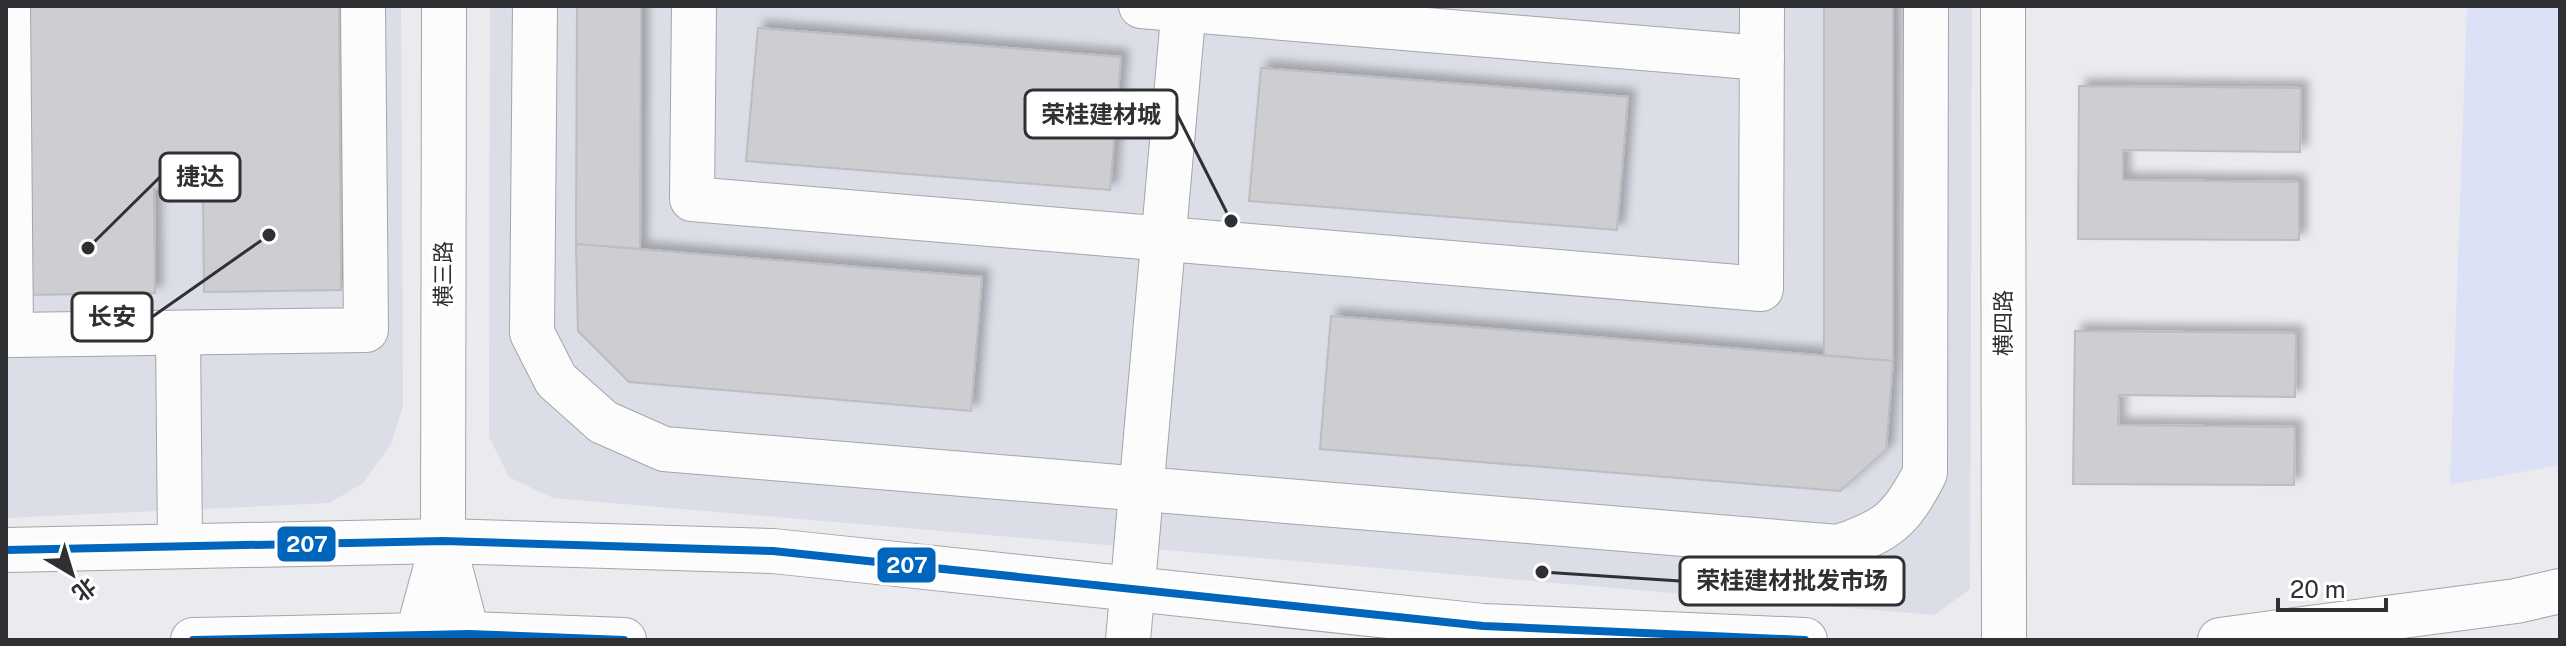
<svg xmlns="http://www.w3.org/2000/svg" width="2566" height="646" font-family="'Public Sans','Noto Sans SC',sans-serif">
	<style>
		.built { fill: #dbdde7 }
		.green { fill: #dce1f6 }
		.building { fill: #ceced2; stroke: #bcbdc1; stroke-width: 2; filter: url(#shadow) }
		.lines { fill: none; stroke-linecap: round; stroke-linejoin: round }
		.minor-casing { stroke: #a5a5a9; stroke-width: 46 }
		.major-casing { stroke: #a5a5a9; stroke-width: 46 }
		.minor { stroke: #fcfcfd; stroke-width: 44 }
		.major { stroke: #fcfcfd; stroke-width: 44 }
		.bus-1-casing { stroke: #fff; stroke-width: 14 }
		.bus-1 { stroke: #0065bd; stroke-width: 8 }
		.labels { text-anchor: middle; stroke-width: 7; stroke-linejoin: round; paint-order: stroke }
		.street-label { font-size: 22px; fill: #2f3033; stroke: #fff }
		.leader { fill: none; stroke: #2f3033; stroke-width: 3 }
		.callout-dot { fill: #2f3033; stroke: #fff; stroke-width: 3 }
		.callout { fill: #fff; stroke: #2f3033; stroke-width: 3 }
		.callout-label { font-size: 24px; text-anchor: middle; font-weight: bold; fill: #2f3033 }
		.line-badge { stroke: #fff; stroke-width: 3 }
		.badge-label { font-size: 22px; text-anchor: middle; font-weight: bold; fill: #fff }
	</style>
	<defs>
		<filter id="shadow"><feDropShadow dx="7" dy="-7" stdDeviation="4" flood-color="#0004"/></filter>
	</defs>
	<rect width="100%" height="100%" fill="#eaeaef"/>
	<g class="built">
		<path d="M6 6H401L403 406 391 444 363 483 329 503 6 518Z"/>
		<path d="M490 6H1972L1970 589 1934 615 553 498 509 477 489 437Z"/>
	</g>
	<path class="green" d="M2467 6H2560V465L2450 485Z"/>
	<g class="building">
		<path d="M20 6H339L341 290 204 292 203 188 154 189 155 293 23 295Z"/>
		<path d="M577 6H641L640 249 576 244Z"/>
		<path d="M1824 6H1893V361L1824 355Z"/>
		<path d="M758 28 1121 57 1110 190 746 161Z"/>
		<path d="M1261 68 1628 97 1617 230 1249 201Z"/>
		<path d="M2079 86 2301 88 2300 152 2123 150V180L2299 182V240L2078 239Z"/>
		<path d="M576 244 982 277 971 411 629 382 578 331Z"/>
		<path d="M1331 316 1893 361 1886 450 1840 491 1320 449Z"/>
		<path d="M2075 331 2296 333 2295 397 2119 395 2118 425 2295 427 2294 485 2073 484Z"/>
	</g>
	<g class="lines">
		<g class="minor-casing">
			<g id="minor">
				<path d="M8 6 11 335 366 330 363 6"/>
				<path d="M535 6 532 333 556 380 603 422 664 449 1838 547C1887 531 1901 520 1925 473L1926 6"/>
				<path d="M694 6 692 199 1761 289 1762 6"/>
				<path d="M1141 6 1762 58"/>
				<path d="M2003 6 2004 640"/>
				<path d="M178 333 180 545"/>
				<path d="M443 541 469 640"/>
				<path d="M416 640 443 541 444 6"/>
				<path d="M1128 640 1184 6"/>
			</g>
		</g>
		<g class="major-casing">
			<g id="major">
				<path d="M6 550 443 541 773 551 1483 626 1805 640"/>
				<path d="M193 640 469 634 624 640"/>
				<path d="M2220 640 2516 601 2560 591"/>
			</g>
		</g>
		<use href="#minor" class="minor"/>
		<use href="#major" class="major"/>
		<g class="bus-1-casing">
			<g id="bus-1">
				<path d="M6 550 443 541 773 551 1483 626 1805 640"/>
				<path d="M193 640 469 634 624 640"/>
			</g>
		</g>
		<use href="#bus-1" class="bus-1"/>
	</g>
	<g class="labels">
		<g class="street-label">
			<text transform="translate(443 274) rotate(-90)" y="8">横三路</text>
			<text transform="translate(2003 323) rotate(-90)" y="8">横四路</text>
		</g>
	</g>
	<path class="leader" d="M1231 221L1177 114M88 248L160 177M269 235L152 317M1542 572L1680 581"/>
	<g class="callout-dot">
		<circle cx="1231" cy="221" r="8"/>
		<circle cx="88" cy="248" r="8"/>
		<circle cx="269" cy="235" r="8"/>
		<circle cx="1542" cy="572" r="8"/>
	</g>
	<g class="callout">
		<rect x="1025" y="90" width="152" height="48" rx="8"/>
		<rect x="160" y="153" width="80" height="48" rx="8"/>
		<rect x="72" y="293" width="80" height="48" rx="8"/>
		<rect x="1680" y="557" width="224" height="48" rx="8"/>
	</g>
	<g class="callout-label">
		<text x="1101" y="123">荣桂建材城</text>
		<text x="200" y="185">捷达</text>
		<text x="112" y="325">长安</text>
		<text x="1792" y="589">荣桂建材批发市场</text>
	</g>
	<g class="line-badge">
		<rect x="276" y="525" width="61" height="38" rx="8" fill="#0065bd"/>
		<rect x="876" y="546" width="61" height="38" rx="8" fill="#0065bd"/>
	</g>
	<g class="badge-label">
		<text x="307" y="552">207</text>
		<text x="907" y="573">207</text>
	</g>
	<rect width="2566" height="646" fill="none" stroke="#2f3033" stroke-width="16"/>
	<g transform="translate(72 574) rotate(142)" stroke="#ffffff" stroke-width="6" paint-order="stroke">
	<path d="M0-6L14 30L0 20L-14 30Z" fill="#2f3033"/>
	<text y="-12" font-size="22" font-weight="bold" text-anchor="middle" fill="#2f3033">北</text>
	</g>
	<path d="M2278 598v12h108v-12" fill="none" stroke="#2f3033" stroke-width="4"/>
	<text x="2290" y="598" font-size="24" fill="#2f3033" stroke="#ffffff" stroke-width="6" paint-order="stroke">20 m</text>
</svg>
